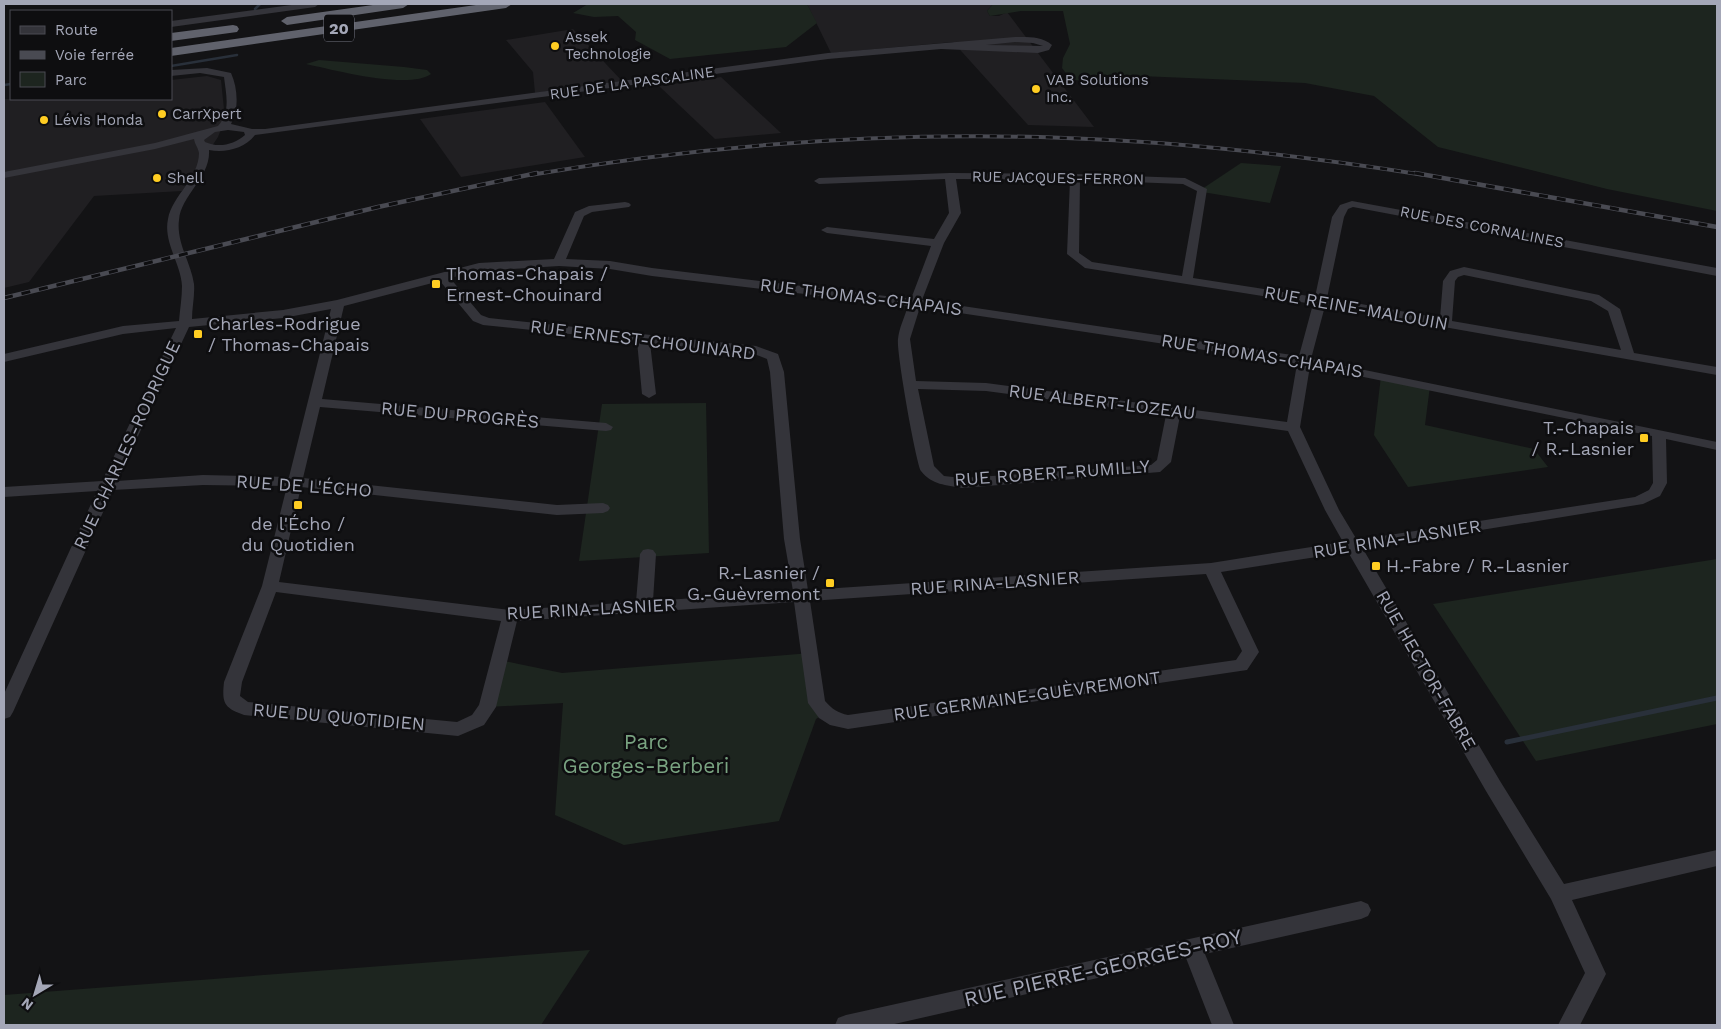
<svg xmlns="http://www.w3.org/2000/svg" width="1721" height="1029" font-family="'Work Sans',sans-serif">
	<style>
		.built { fill: #201f22 }
		.green { fill: #1d251f }
		.lines { fill: none; stroke-linecap: round; stroke-linejoin: round }
		.stream-far1 { stroke: #29303a; stroke-width: 2.5 }
		.stream { stroke: #29303a; stroke-width: 5 }
		.minor { fill: #34343a; fill-rule: evenodd }
		.highway { fill: #60626c; fill-rule: evenodd }
		.rail-far1-casing { stroke: #494a52; stroke-width: 4 }
		.rail-casing { stroke: #494a52; stroke-width: 4.5 }
		.rail-far1 { stroke: #0e0e10; stroke-width: 2.5; stroke-dasharray: 7; stroke-linecap: butt }
		.rail { stroke: #0e0e10; stroke-width: 3; stroke-dasharray: 9; stroke-linecap: butt }
		.poi-dot { fill: #ffcd22; stroke: #0e0e10; stroke-width: 2 }
		.labels { text-anchor: middle; stroke-width: 5; stroke-linejoin: round; paint-order: stroke }
		.far-poi-label { font-size: 15px; fill: #a4a7b7; stroke: #0e0e10; text-anchor: start }
		.far-street-label { font-size: 15px; fill: #a4a7b7; stroke: #0e0e10 }
		.shield { fill: #0e0e10; stroke: #777985; stroke-width: 1 }
		.shield-label { font-size: 16px; font-weight: bold; fill: #a4a7b7 }
		.poi-label { font-size: 18px; fill: #a4a7b7; stroke: #0e0e10; text-anchor: start }
		.street-label { font-size: 18px; fill: #a4a7b7; stroke: #0e0e10 }
		.near-park-label { font-size: 21px; fill: #79a381; stroke: #0e0e10 }
		.near-street-label { font-size: 21px; fill: #a4a7b7; stroke: #0e0e10 }
	</style>
	<rect width="100%" height="100%" fill="#131315"/>
	<g class="built">
		<path d="M807 4H993L987 11 990 16H999L1007 12 1094 127 1028 125 953 42 831 53Z"/>
		<path d="M573 29 622 81 535 93 533 72 506 40Z"/>
		<path d="M207 76 221 80 225 119 218 137 182 191 94 196 29 282 4 288V99H171V80Z"/>
		<path d="M721 77 781 133 715 139 659 86Z"/>
		<path d="M545 102 585 157 461 177 420 119Z"/>
	</g>
	<g class="green">
		<path d="M588 4H807L817 23 786 47 670 59 635 40 636 32 618 16 594 17 573 13Z"/>
		<path d="M993 4H1717V211L1607 189 1438 147 1374 96 1305 83 1116 75 1096 81 1071 80 1062 68 1063 58 1070 44 1063 11H1021L990 16 987 11Z"/>
		<path d="M319 60 404 67 427 70 431 74C409 90 334 70 306 64Z"/>
		<path d="M1241 163 1281 166 1270 203 1202 192V189Z"/>
		<path d="M1381 376 1430 386 1425 425 1534 449 1548 467 1408 487 1374 435Z"/>
		<path d="M706 403 709 553 579 561 602 404Z"/>
		<path d="M1717 559V724L1536 761 1433 604Z"/>
		<path d="M811 653 825 713 816 719 779 821 624 845 555 815 563 703 487 707 499 660 562 673Z"/>
		<path d="M590 950 541 1025H4V995Z"/>
	</g>
	<g class="lines">
		<g class="stream-far1">
			<path d="M255 9 260 4"/>
			<path d="M171 66 237 55"/>
			<path d="M4 85 11 84"/>
		</g>
		<path class="stream" d="M1507 742 1717 698"/>
		<g class="minor">
			<path d="M299 4H319L315 7 171 27V21Z"/>
			<path d="M1015 37C1027 37 1042 36 1052 45L1049 50 1038 53 941 49 828 59 255 135C244 149 225 153 209 150 211 177 181 195 179 220 176 242 191 263 194 284 195 295 192 308 192 319L283 310 337 300 479 263 554 259 575 212 589 206 625 202 629 203 631 205 629 207 592 212 584 216 566 259 610 261 652 268 911 299 931 246 827 233 821 230 827 227 934 239 949 213 945 179 819 184 814 181 819 178 950 173 1075 174 1185 178 1207 189 1193 278 1315 297 1332 217 1340 205 1352 201 1717 268V276L1353 207 1348 209 1344 217 1327 298 1440 318 1443 281 1450 271 1464 267 1599 295 1620 309 1634 353 1717 367V375L1325 306 1311 359 1717 442V450L1666 439 1667 483 1660 496 1643 504 1363 549 1500 781 1564 884 1717 850V866L1572 900 1606 974 1580 1025H1558L1585 973 1551 899 1486 791 1348 552 1221 572 1259 652 1247 670 848 729 830 725 819 718 808 703 794 602 517 621 496 707 484 725 458 736 244 715C223 708 222 702 224 682L262 586 287 486 203 485 113 490 13 712 10 717 4 719V694L97 491 4 497V487L102 481 176 328 123 334 4 362V354L123 326 179 321C180 309 182 297 182 286 181 264 163 242 168 219 172 196 199 178 199 153 198 147 195 145 194 139L155 149 4 178V172L155 143 218 126C231 112 226 94 224 77L200 73 171 76V70L207 68 231 73C238 88 239 110 231 124L252 129H265L828 53ZM1015 42 1033 43 1043 46 986 45ZM228 130 244 132 245 135C234 145 218 148 205 142L204 140 215 132ZM956 179 1070 180 1067 254 1085 268 1313 304 1299 356 922 300 944 243 961 213ZM1080 180 1183 184 1197 191 1182 276 1092 262 1079 253ZM559 266 610 269 652 276 908 306C905 316 899 328 898 339 896 351 916 463 921 471 932 485 946 485 962 488L1160 472 1171 462 1180 416 1288 431 1325 510 1343 542 1211 563 808 590 800 539 784 372 778 354 756 346 489 318 481 315 450 278 479 271ZM1464 275 1591 301 1608 311 1621 350 1452 321 1455 281 1458 277ZM440 281 473 321 483 325 637 341 642 394 649 398 656 394 650 343 754 354 767 359 770 372 784 539 793 591 653 601 656 554 653 550 648 549 643 550 640 554 636 602 510 610 279 582 301 487 557 515 603 513 608 511 610 508 608 505 603 503 557 505 303 478 320 407 606 431 611 430 613 427 606 423 322 399 344 306ZM920 307 1297 364 1287 422 986 383 916 381 910 339ZM331 309 289 477 203 475 117 481 189 327 283 318ZM1310 366 1652 436 1653 483 1649 490 1635 497 1357 540 1339 510 1300 427ZM918 389 986 391 1166 415 1157 460 1151 465 962 478 944 476 934 466ZM1206 574 1242 651 1236 660 848 715C838 713 832 709 825 701L810 601ZM276 592 501 621 479 705 472 715 457 722 248 702 240 696 242 682Z"/>
			<path d="M1361 901 1368 904 1371 910 1368 916 1361 919 1205 954 1234 1025H1212L1186 958 890 1025H835L838 1018 846 1015Z"/>
		</g>
		<g class="highway">
			<path d="M380 4H409L403 8 287 25 281 21 287 17Z"/>
			<path d="M483 4H512L506 8 171 56V48Z"/>
			<path d="M233 25 237 26 239 29 237 32 171 41V33Z"/>
		</g>
		<g class="rail-far1-casing">
			<path id="rail-far1" d="M530 175C707 145 885 131 1065 138 1185 142 1305 156 1424 175"/>
		</g>
		<g class="rail-casing">
			<g id="rail">
				<path d="M1415 173 1717 227"/>
				<path d="M4 298 378 207 537 173"/>
			</g>
		</g>
		<use href="#rail-far1" class="rail-far1"/>
		<use href="#rail" class="rail"/>
	</g>
	<g class="poi-dot">
		<circle cx="555" cy="46" r="5"/>
		<circle cx="1036" cy="89" r="5"/>
		<circle cx="162" cy="114" r="5"/>
		<circle cx="44" cy="120" r="5"/>
		<circle cx="157" cy="178" r="5"/>
		<rect x="431" y="279" width="10" height="10" rx="2.5"/>
		<rect x="193" y="329" width="10" height="10" rx="2.5"/>
		<rect x="1639" y="433" width="10" height="10" rx="2.5"/>
		<rect x="293" y="500" width="10" height="10" rx="2.5"/>
		<rect x="1371" y="561" width="10" height="10" rx="2.5"/>
		<rect x="825" y="578" width="10" height="10" rx="2.5"/>
	</g>
	<g class="labels">
		<g class="far-poi-label">
			<text x="565" y="42">Assek<tspan x="565" dy="17">Technologie</tspan></text>
			<text x="1046" y="85">VAB Solutions<tspan x="1046" dy="17">Inc.</tspan></text>
			<text x="172" y="119">CarrXpert</text>
			<text x="54" y="125">Lévis Honda</text>
			<text x="167" y="183">Shell</text>
		</g>
		<g class="far-street-label">
			<text transform="translate(632 83) rotate(-8)" y="5">RUE DE LA PASCALINE</text>
			<text transform="translate(1058 178) rotate(1)" y="5">RUE JACQUES-FERRON</text>
			<text transform="translate(1482 227) rotate(11)" y="5">RUE DES CORNALINES</text>
		</g>
		<rect class="shield" x="324" y="14.5" width="30" height="27" rx="4"/>
		<g class="shield-label">
			<text x="339" y="34">20</text>
		</g>
		<g class="poi-label">
			<text x="446" y="280">Thomas-Chapais /<tspan x="446" dy="21">Ernest-Chouinard</tspan></text>
			<text x="208" y="330">Charles-Rodrigue<tspan x="208" dy="21">/ Thomas-Chapais</tspan></text>
			<text x="1634" y="434" text-anchor="end">T.-Chapais<tspan x="1634" dy="21">/ R.-Lasnier</tspan></text>
			<text x="298" y="530" text-anchor="middle">de l'Écho /<tspan x="298" dy="21">du Quotidien</tspan></text>
			<text x="1386" y="572">H.-Fabre / R.-Lasnier</text>
			<text x="820" y="579" text-anchor="end">R.-Lasnier /<tspan x="820" dy="21">G.-Guèvremont</tspan></text>
		</g>
		<g class="street-label">
			<text transform="translate(861 297) rotate(7)" y="6">RUE THOMAS-CHAPAIS</text>
			<text transform="translate(1356 308) rotate(10)" y="6">RUE REINE-MALOUIN</text>
			<text transform="translate(643 340) rotate(7)" y="6">RUE ERNEST-CHOUINARD</text>
			<text transform="translate(1262 356) rotate(9)" y="6">RUE THOMAS-CHAPAIS</text>
			<text transform="translate(1102 402) rotate(7)" y="6">RUE ALBERT-LOZEAU</text>
			<text transform="translate(460 415) rotate(5)" y="6">RUE DU PROGRÈS</text>
			<text transform="translate(127 445) rotate(-65)" y="6">RUE CHARLES-RODRIGUE</text>
			<text transform="translate(1052 473) rotate(-4)" y="6">RUE ROBERT-RUMILLY</text>
			<text transform="translate(304 486) rotate(4)" y="6">RUE DE L'ÉCHO</text>
			<text transform="translate(1397 539) rotate(-9)" y="6">RUE RINA-LASNIER</text>
			<text transform="translate(995 583) rotate(-4)" y="6">RUE RINA-LASNIER</text>
			<text transform="translate(591 609) rotate(-3)" y="6">RUE RINA-LASNIER</text>
			<text transform="translate(1426 670) rotate(60)" y="6">RUE HECTOR-FABRE</text>
			<text transform="translate(1027 696) rotate(-8)" y="6">RUE GERMAINE-GUÈVREMONT</text>
			<text transform="translate(339 717) rotate(5)" y="6">RUE DU QUOTIDIEN</text>
		</g>
		<g class="near-park-label">
			<text x="646" y="749">Parc<tspan x="646" dy="24">Georges-Berberi</tspan></text>
		</g>
		<g class="near-street-label">
			<text transform="translate(1103 968) rotate(-13)" y="7">RUE PIERRE-GEORGES-ROY</text>
		</g>
	</g>
	<rect width="1721" height="1029" fill="none" stroke="#a4a7b7" stroke-width="10"/>
	<rect x="10" y="10" width="162" height="90" fill="#0e0e10" stroke="#4a4b53"/>
	<rect x="20" y="26" width="25" height="8" fill="#34343a" stroke="#4a4b53"/>
	<text x="55" y="35" font-size="15" fill="#a4a7b7">Route</text>
	<rect x="20" y="51" width="25" height="8" fill="#494a52" stroke="#4a4b53"/>
	<text x="55" y="60" font-size="15" fill="#a4a7b7">Voie ferrée</text>
	<rect x="20" y="72" width="25" height="15" fill="#1d251f" stroke="#4a4b53"/>
	<text x="55" y="85" font-size="15" fill="#a4a7b7">Parc</text>
	<g transform="translate(35 994) rotate(218)" stroke="#0e0e10" stroke-width="4" paint-order="stroke">
	<path d="M0-4L9 19L0 12L-9 19Z" fill="#a4a7b7"/>
	<text y="-8" font-size="14" font-weight="bold" text-anchor="middle" fill="#a4a7b7">N</text>
	</g>
</svg>
